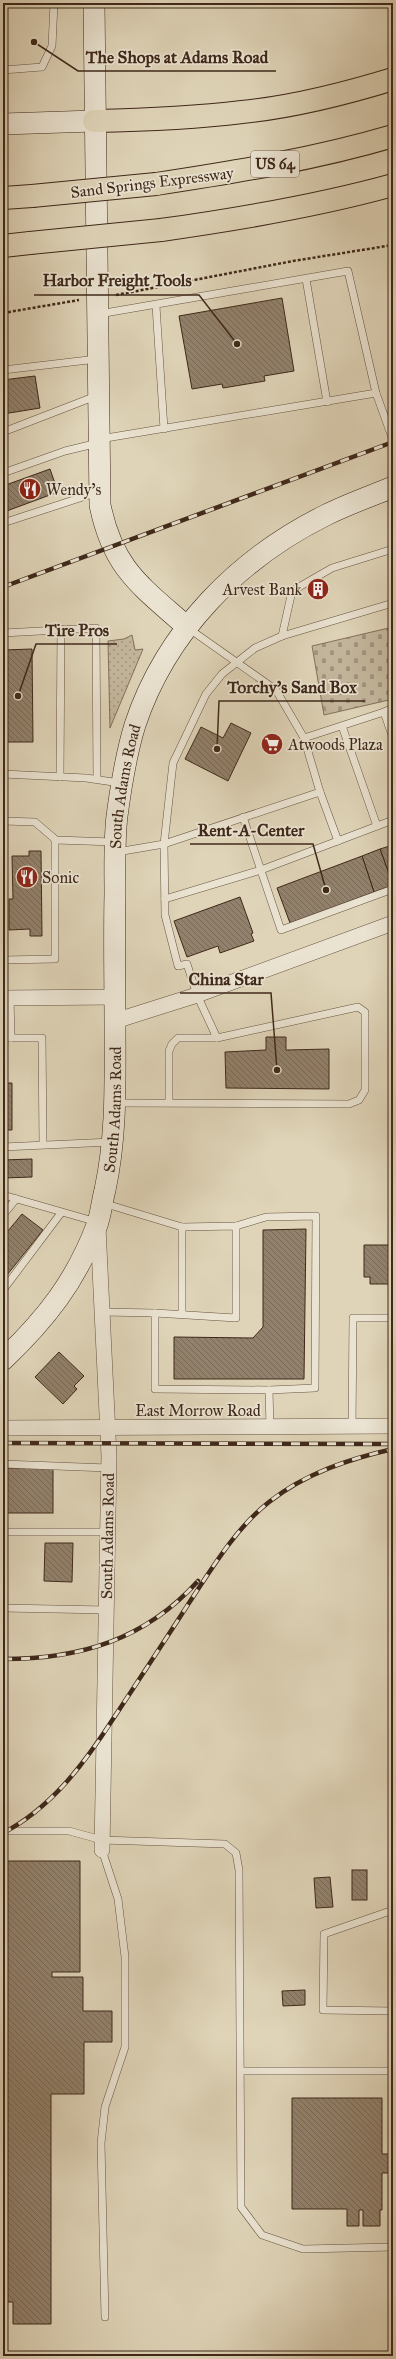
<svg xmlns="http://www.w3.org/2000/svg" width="396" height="2359" font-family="'IM FELL Great Primer',serif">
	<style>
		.cemetery { fill: url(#cemetery-stones); stroke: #82705c }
		.park { fill: url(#park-dots); stroke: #82705c }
		.building { fill: url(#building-back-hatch); stroke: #3f281a }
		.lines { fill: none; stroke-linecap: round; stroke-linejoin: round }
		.lane-casing { stroke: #675342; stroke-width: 8 }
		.street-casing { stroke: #675342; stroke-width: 16 }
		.secondary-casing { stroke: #3f281a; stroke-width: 22 }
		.highway-casing { stroke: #3f281a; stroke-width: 24 }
		.path { stroke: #3f281a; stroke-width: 2.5; stroke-dasharray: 3 2; stroke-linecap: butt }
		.lane { stroke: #eae3d1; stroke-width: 7 }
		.street { stroke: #eae3d1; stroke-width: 15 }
		.secondary { stroke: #eae3d1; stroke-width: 21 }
		.highway { stroke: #dfd4b8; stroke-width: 22 }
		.rail-casing { stroke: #3f281a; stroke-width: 4.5 }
		.rail { stroke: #eae3d1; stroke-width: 3; stroke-dasharray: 9; stroke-linecap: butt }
		.highway-bridge-casing { stroke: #3f281a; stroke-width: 24; stroke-linecap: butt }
		.highway-bridge { stroke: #dfd4b8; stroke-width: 22 }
		.labels { text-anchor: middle; stroke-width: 3.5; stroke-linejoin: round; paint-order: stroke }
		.shield { fill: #eae3d1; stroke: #726051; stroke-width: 1 }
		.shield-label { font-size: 15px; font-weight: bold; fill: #3f281a }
		.street-label { font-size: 16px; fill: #3f281a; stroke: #eae3d1 }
		.poi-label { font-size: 16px; fill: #3f281a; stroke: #eae3d1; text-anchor: start }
		.leader { fill: none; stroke: #3f281a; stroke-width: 1.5 }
		.callout-dot { fill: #3f281a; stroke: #eae3d1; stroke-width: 1.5 }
		.callout-label { font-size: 17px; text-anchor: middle; font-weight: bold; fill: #3f281a; stroke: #eae3d1; stroke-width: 3.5; stroke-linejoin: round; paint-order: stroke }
	</style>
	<defs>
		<pattern id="cemetery-stones" width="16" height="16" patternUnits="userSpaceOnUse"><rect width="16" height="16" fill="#c4b79d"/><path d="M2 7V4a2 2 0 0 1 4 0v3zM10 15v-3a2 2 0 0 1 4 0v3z" fill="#a1957f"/></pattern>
		<pattern id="park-dots" width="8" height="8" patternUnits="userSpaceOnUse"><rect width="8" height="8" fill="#c4b79d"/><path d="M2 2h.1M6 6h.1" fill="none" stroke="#a1957f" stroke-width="1.8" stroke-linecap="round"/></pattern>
		<pattern id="building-back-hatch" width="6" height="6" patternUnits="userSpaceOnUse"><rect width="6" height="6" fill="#92816c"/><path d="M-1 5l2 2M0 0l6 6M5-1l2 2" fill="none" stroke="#796a58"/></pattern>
	</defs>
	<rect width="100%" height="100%" fill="#dfd4b8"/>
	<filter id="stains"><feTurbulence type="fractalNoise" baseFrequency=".005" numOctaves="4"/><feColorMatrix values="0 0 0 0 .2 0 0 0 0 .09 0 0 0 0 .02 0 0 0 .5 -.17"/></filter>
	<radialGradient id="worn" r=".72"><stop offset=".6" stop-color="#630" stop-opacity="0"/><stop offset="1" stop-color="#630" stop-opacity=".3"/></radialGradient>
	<path class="cemetery" d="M393 627V699L324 715 312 646Z"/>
	<path class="park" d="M132 635 135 650 143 649 110 728 108 641 124 639Z"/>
	<g class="building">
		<path d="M282 298 294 371 264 376 265 381 223 388 222 384 192 389 179 316Z"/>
		<path d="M35 376 40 408 3 414V380Z"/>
		<path d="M50 469 58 492 4 512 3 486Z"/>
		<path d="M322 583 325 590 314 595 311 588Z"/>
		<path d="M32 649 33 742H3V650Z"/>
		<path d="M231 723 251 733 228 781 185 759 201 727 223 738Z"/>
		<path d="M393 845V885L380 849Z"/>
		<path d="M380 849 393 885 374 892 362 856Z"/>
		<path d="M29 851H41L42 936H30V929L9 930V899H13L12 856H29Z"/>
		<path d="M362 856 374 892 290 923 277 888Z"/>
		<path d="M240 897 253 933 251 934 254 941 220 953 218 946 187 957 174 921Z"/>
		<path d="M266 1037H286V1050L329 1049V1089L226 1088 225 1052 266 1050Z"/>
		<path d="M3 1054H6V1083H12V1130H3Z"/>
		<path d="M32 1159V1177L3 1178V1160Z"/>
		<path d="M22 1214 43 1230 3 1280V1237Z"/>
		<path d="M306 1229 304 1379H174V1337L253 1338 263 1327V1230Z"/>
		<path d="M364 1245H393V1284H370V1277H364Z"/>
		<path d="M59 1352 84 1376 74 1386 77 1389 63 1404 35 1377Z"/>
		<rect x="3" y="1468" width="50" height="45"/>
		<path d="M45 1543H73L72 1582 44 1581Z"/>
		<path d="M3 1861H80V1972H52V1977H83V2011H112V2042H84V2094H51V2324H13V2302H3Z"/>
		<rect x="352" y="1870" width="15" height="30"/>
		<path d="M330 1877 333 1907 316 1908 314 1878Z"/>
		<path d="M305 1990V2005L283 2006 282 1991Z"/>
		<path d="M292 2098H382V2154H390V2173H382V2210H380V2226H363V2210H359V2226H347V2209H292Z"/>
	</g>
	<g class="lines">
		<g class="lane-casing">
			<g id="lane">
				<path d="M3 70 42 67 52 46 54 3"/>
				<path d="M306 279 327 402"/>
				<path d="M156 306 164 429"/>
				<path d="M99 314 348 271 376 393 100 439"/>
				<path d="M3 370 97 359"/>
				<path d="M376 393 393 440"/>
				<path d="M3 432 96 396"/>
				<path d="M3 473 65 451 98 443"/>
				<path d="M3 523 98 492"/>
				<path d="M188 628 276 690 304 738 320 792 338 841"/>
				<path d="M3 633 96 628 97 779"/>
				<path d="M282 636 292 591 332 568 393 549"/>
				<path d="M384 712 393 708"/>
				<path d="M342 726 377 826"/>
				<path d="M304 738 384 712 393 738"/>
				<path d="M3 774 86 778 120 783"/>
				<path d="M60 777 61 629"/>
				<path d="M243 817 281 930 393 889"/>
				<path d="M3 821 35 822 56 840 114 842"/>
				<path d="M117 852 164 844 320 792"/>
				<path d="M165 899 261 870 393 820"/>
				<path d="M3 960 55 959V840"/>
				<path d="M10 998 11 1038"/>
				<path d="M3 1038H42L43 1144"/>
				<path d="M169 1102V1051L172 1044 178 1038H217"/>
				<path d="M115 1103 349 1104 359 1100 365 1090V1012L358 1007 217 1038 197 995 187 964 178 966 165 915 164 844 173 763 206 694 222 674 255 648 282 636 393 603"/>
				<path d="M3 1147 111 1142"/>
				<path d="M3 1195 97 1222"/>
				<path d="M103 1203 182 1227 236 1226V1318L155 1313"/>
				<path d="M3 1215 16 1199"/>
				<path d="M236 1226 266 1217 316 1216 315 1388 269 1390"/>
				<path d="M182 1227V1314"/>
				<path d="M3 1290 61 1213"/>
				<path d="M103 1312 155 1313V1389L269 1390 270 1427"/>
				<path d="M352 1428 353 1318H393"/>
				<path d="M3 1464 108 1468"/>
				<path d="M3 1532H107"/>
				<path d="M3 1608 106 1610"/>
				<path d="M3 1831H69L102 1840 225 1844 236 1853 239 1870 241 2207 262 2235 303 2249 393 2247"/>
				<path d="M102 1850 118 1899 125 1957V2047L105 2107 101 2143 105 2317"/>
				<path d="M393 1910 324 1934 323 2010 393 2011"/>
				<path d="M241 2071H393"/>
			</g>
		</g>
		<g class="street-casing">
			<g id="street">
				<path d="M3 998 115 997"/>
				<path d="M115 1021 197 995 393 923"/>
				<path d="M98 1227 109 1456 102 1850"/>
				<path d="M3 1428 393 1426"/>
			</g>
		</g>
		<g class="secondary-casing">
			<g id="secondary">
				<path d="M94 3 100 505C113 569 141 586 187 627"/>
				<path d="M3 124 94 121"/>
				<path id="s1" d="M3 1360C46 1319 76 1281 97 1225 101 1214 102 1201 105 1190 117 1134 115 1080 115 1024 115 981 114 938 115 894 115 868 114 842 117 816 121 786 126 754 135 725 166 631 239 558 326 515 348 504 371 496 393 487"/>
			</g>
		</g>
		<g class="highway-casing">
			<g id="highway">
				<path d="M94 121C143 120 193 118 242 112 293 107 344 94 393 79"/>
				<path d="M156 184C235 172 315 159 393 136"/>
				<path d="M3 198 32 196"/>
				<path d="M161 230C240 219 317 206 393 185"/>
				<path d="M3 246 30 243"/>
			</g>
		</g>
		<g class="path">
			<path d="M116 295 293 261 393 245"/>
			<path d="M3 313 79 300"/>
		</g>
		<use href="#lane" class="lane"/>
		<use href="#street" class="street"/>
		<use href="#secondary" class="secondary"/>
		<use href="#highway" class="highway"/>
		<g class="rail-casing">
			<g id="rail">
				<path d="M3 587 393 442"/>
				<path d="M3 1443 393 1444"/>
				<path d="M3 1659C80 1659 145 1640 198 1581"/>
				<path d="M3 1833C51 1808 84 1764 113 1719 138 1681 164 1642 189 1603 212 1568 236 1528 269 1502 306 1473 349 1459 393 1449"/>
			</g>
		</g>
		<use href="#rail" class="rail"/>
		<g class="highway-bridge-casing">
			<g id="highway-bridge">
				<path d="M32 196 156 184"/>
				<path d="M30 243 161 230"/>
			</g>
		</g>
		<use href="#highway-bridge" class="highway-bridge"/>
	</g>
	<defs>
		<g id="restaurant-disc" transform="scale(1.15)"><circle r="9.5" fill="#8f2418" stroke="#eae3d1"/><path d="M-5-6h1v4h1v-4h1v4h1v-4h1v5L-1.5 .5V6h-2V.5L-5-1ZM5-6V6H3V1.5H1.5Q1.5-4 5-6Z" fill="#fff"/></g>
		<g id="building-disc" transform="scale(1.15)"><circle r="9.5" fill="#8f2418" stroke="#eae3d1"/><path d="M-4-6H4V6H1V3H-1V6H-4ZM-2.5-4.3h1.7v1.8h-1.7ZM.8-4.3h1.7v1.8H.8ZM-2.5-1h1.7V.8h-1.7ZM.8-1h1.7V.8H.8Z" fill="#fff"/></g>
		<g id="supermarket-disc" transform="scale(1.15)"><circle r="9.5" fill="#8f2418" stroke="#eae3d1"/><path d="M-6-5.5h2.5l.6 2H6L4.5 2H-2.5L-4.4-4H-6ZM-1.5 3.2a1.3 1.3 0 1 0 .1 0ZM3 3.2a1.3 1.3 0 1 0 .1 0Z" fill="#fff"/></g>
	</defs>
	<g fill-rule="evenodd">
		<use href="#restaurant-disc" x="30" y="489"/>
		<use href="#building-disc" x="318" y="589"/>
		<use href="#supermarket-disc" x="272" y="744"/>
		<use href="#restaurant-disc" x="27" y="877"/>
	</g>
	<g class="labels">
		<rect class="shield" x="251" y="151" width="48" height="26" rx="3"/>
		<g class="shield-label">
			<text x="275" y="169">US 64</text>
		</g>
		<g class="street-label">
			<text transform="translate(152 182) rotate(-7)" y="6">Sand Springs Expressway</text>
			<text dy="6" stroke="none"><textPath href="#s1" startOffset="607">South Adams Road</textPath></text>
			<text dy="6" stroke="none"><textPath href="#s1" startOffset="283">South Adams Road</textPath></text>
			<text x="198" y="1416">East Morrow Road</text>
			<text transform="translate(107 1536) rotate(-89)" y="6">South Adams Road</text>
		</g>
		<g class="poi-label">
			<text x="46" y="495">Wendy's</text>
			<text x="302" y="595" text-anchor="end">Arvest Bank</text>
			<text x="288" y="750">Atwoods Plaza</text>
			<text x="42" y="883">Sonic</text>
		</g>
	</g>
	<path class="leader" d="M34 42L78 71H276M237 344L199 295H34M18 696L36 644H117M217 749L219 701H365M326 890L313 844H190M277 1070L271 993H180"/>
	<g class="callout-dot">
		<circle cx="34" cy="42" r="4"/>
		<circle cx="237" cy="344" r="4"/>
		<circle cx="18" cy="696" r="4"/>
		<circle cx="217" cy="749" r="4"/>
		<circle cx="326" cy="890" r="4"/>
		<circle cx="277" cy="1070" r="4"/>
	</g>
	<g class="callout-label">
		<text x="177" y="63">The Shops at Adams Road</text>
		<text x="117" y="286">Harbor Freight Tools</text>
		<text x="77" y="636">Tire Pros</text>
		<text x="292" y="693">Torchy's Sand Box</text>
		<text x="251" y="836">Rent-A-Center</text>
		<text x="226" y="985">China Star</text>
	</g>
	<rect width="396" height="2359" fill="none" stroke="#dfd4b8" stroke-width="16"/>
	<rect x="4" y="4" width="388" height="2351" fill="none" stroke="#3f281a" stroke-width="2"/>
	<rect x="8" y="8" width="380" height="2343" fill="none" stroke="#3f281a"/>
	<rect width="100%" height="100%" filter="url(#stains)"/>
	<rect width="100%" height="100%" fill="url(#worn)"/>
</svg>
